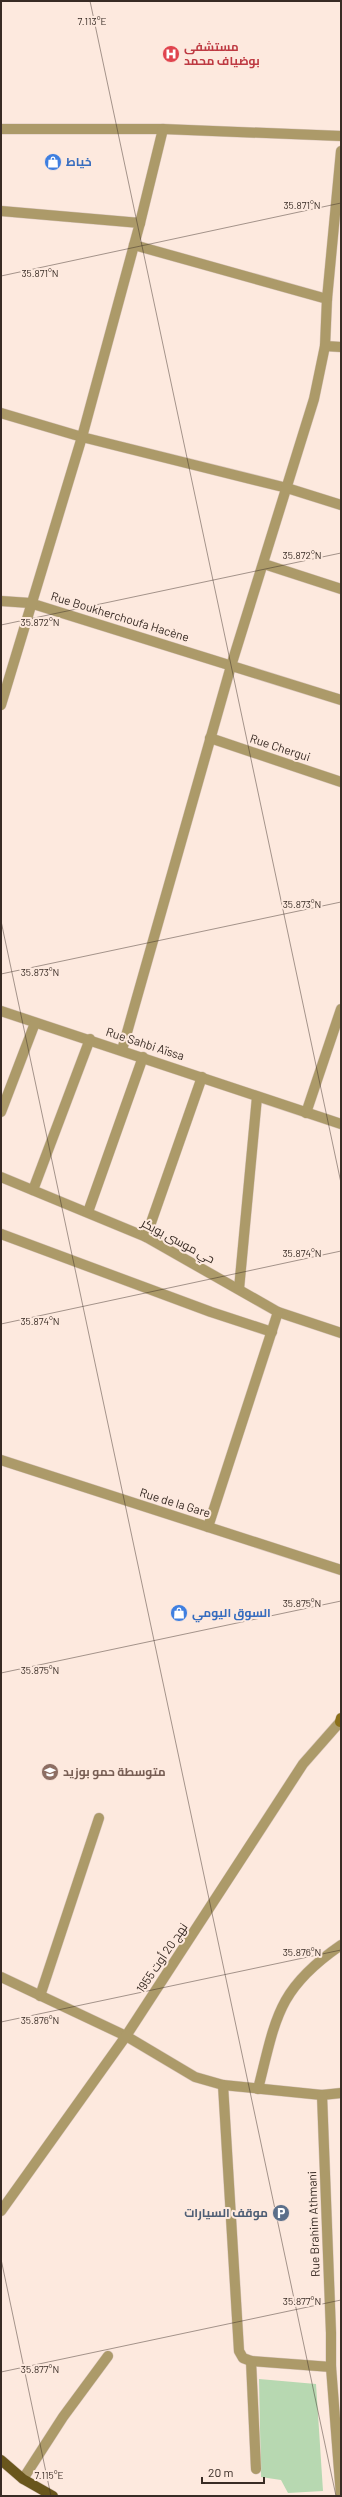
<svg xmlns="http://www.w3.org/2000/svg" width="342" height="2497" font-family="Barlow,Cairo,sans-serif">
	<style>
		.green { fill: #b7d8b1 }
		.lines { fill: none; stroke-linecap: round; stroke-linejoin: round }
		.minor-casing { stroke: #dac7bd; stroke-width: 11 }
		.tertiary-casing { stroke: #dac7bd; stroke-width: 11 }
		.secondary-casing { stroke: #dac7bd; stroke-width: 11 }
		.primary-casing { stroke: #dac7bd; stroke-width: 11 }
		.minor { stroke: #ac9a69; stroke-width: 10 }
		.tertiary { stroke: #ac9a69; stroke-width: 10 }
		.secondary { stroke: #8c701a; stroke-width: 10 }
		.primary { stroke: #69561c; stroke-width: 10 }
		.ticks { fill: none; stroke: #382b24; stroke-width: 1; stroke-opacity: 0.45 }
		.labels { text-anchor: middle; stroke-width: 4; stroke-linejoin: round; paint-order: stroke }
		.health-label { font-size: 12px; font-weight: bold; fill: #be3a42; stroke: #fde9de; text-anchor: start }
		.shop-label { font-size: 12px; font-weight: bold; fill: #366cbe; stroke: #fde9de; text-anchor: start }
		.street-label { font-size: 12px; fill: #382b24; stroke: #fde9de }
		.education-label { font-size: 12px; font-weight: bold; fill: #785e54; stroke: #fde9de; text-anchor: start }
		.service-label { font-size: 12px; font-weight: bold; fill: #4e5e75; stroke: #fde9de; text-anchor: end }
		.ticks-label { font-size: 10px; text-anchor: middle; fill: #382b24; stroke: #fde9de; stroke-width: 4; stroke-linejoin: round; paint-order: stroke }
	</style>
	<rect width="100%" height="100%" fill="#fde9de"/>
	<path class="green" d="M259 2379 316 2384 323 2491 288 2493 281 2480 261 2477Z"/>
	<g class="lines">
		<g class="minor-casing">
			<g id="minor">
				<path d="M1 129H163L341 136"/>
				<path d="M1 211 140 223 163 129"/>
				<path d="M134 245 327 299"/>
				<path d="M325 346 341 347"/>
				<path d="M1 413 82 437 140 223"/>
				<path d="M264 564 341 589"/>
				<path d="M1 601 30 603 341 700"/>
				<path d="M1 705 82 437 287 488 341 505"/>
				<path d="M210 738 341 782"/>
				<path d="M1 1011 341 1124"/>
				<path d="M122 1050 231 666 314 399 325 346 327 299 341 151"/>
				<path d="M1 1112 35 1023"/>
				<path d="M306 1113 341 1009"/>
				<path d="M1 1177 146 1237 278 1312 341 1333"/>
				<path d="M33 1190 90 1039"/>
				<path d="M88 1212 143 1057"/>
				<path d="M1 1234 211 1312 272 1332"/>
				<path d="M146 1237 202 1077"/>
				<path d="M239 1289 257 1097"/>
				<path d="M208 1527 278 1312"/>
				<path d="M1 1977 126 2036 195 2077 223 2085 322 2095 341 2093"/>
				<path d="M40 1996 99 1818"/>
				<path d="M223 2085 239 2351 243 2358 251 2361 331 2367"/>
				<path d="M258 2089C276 2018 277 1989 341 1945"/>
				<path d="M322 2095 331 2333V2367L341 2496"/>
				<path d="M251 2361 256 2469"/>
				<path d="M23 2479 63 2417 108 2356"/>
			</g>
		</g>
		<g class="tertiary-casing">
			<g id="tertiary">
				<path d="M1 1460 341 1570"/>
				<path d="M1 2211 126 2036 303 1764 340 1722"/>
			</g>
		</g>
		<g class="secondary-casing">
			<path id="secondary" d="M340 1722 341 1718"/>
		</g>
		<g class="primary-casing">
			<path id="primary" d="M1 2460 23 2479 53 2496"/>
		</g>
		<use href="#minor" class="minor"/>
		<use href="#tertiary" class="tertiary"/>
		<use href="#secondary" class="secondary"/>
		<use href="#primary" class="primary"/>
	</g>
	<path class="ticks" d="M90 1 341 1183M1 276 341 203M1 625 341 553M1 921 336 2496M1 974 341 902M1 1324 341 1251M1 1673 341 1601M1 2022 341 1950M1 2259 51 2496M1 2372 341 2300"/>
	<defs>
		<g id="hospital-disc" transform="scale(0.9)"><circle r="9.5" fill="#e0444e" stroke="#fde9de"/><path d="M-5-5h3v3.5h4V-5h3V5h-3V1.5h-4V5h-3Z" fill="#fff"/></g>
		<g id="shop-disc" transform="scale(0.9)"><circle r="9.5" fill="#3f7fe0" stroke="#fde9de"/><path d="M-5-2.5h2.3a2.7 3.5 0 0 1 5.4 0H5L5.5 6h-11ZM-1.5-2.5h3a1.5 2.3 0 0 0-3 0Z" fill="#fff"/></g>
		<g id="school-disc" transform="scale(0.9)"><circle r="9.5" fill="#8d6e63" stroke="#fde9de"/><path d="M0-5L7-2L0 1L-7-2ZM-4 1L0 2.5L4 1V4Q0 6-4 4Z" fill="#fff"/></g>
		<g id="parking-disc" transform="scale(0.9)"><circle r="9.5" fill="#5c6f8a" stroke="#fde9de"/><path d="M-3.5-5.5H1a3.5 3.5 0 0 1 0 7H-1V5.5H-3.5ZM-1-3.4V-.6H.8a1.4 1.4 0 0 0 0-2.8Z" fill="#fff"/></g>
	</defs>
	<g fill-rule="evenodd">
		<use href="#hospital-disc" x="171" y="54"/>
		<use href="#shop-disc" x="53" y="162"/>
		<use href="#shop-disc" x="179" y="1613"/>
		<use href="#school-disc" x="50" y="1772"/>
		<use href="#parking-disc" x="281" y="2213"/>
	</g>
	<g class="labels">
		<g class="health-label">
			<text x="184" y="51">مستشفى<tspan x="184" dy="14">بوضياف محمد</tspan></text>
		</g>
		<g class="shop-label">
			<text x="66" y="166">خياط</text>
			<text x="192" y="1617">السوق اليومي</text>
		</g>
		<g class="street-label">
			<text transform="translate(120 617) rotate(17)" y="4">Rue Boukherchoufa Hacène</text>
			<text transform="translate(280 748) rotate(18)" y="4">Rue Chergui</text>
			<text transform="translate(145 1044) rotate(18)" y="4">Rue Sahbi Aïssa</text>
			<text transform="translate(178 1241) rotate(28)" y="4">حي موسى بوبكر</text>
			<text transform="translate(175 1503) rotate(17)" y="4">Rue de la Gare</text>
			<text transform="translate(162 1958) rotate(-56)" y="4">نهج 20 أوت 1955</text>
			<text transform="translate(314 2224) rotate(-92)" y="4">Rue Brahim Athmani</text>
		</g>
		<g class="education-label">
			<text x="63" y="1776">متوسطة حمو بوزيد</text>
		</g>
		<g class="service-label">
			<text x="268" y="2217">موقف السيارات</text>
		</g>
	</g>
	<g class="ticks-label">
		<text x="92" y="25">7.113°E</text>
		<text x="302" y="209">35.871°N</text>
		<text x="40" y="277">35.871°N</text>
		<text x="302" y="559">35.872°N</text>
		<text x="40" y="626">35.872°N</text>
		<text x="302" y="908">35.873°N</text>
		<text x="40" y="976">35.873°N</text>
		<text x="302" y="1257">35.874°N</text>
		<text x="40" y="1325">35.874°N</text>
		<text x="302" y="1607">35.875°N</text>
		<text x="40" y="1674">35.875°N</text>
		<text x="302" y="1956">35.876°N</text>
		<text x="40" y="2024">35.876°N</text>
		<text x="302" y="2305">35.877°N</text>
		<text x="40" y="2373">35.877°N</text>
		<text x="49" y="2479">7.115°E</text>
	</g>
	<rect width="342" height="2497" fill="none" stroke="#382b24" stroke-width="4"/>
	<path d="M202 2477v6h62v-6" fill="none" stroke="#382b24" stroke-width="2"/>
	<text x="208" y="2477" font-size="12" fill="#382b24" stroke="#fde9de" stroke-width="3" paint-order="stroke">20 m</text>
</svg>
